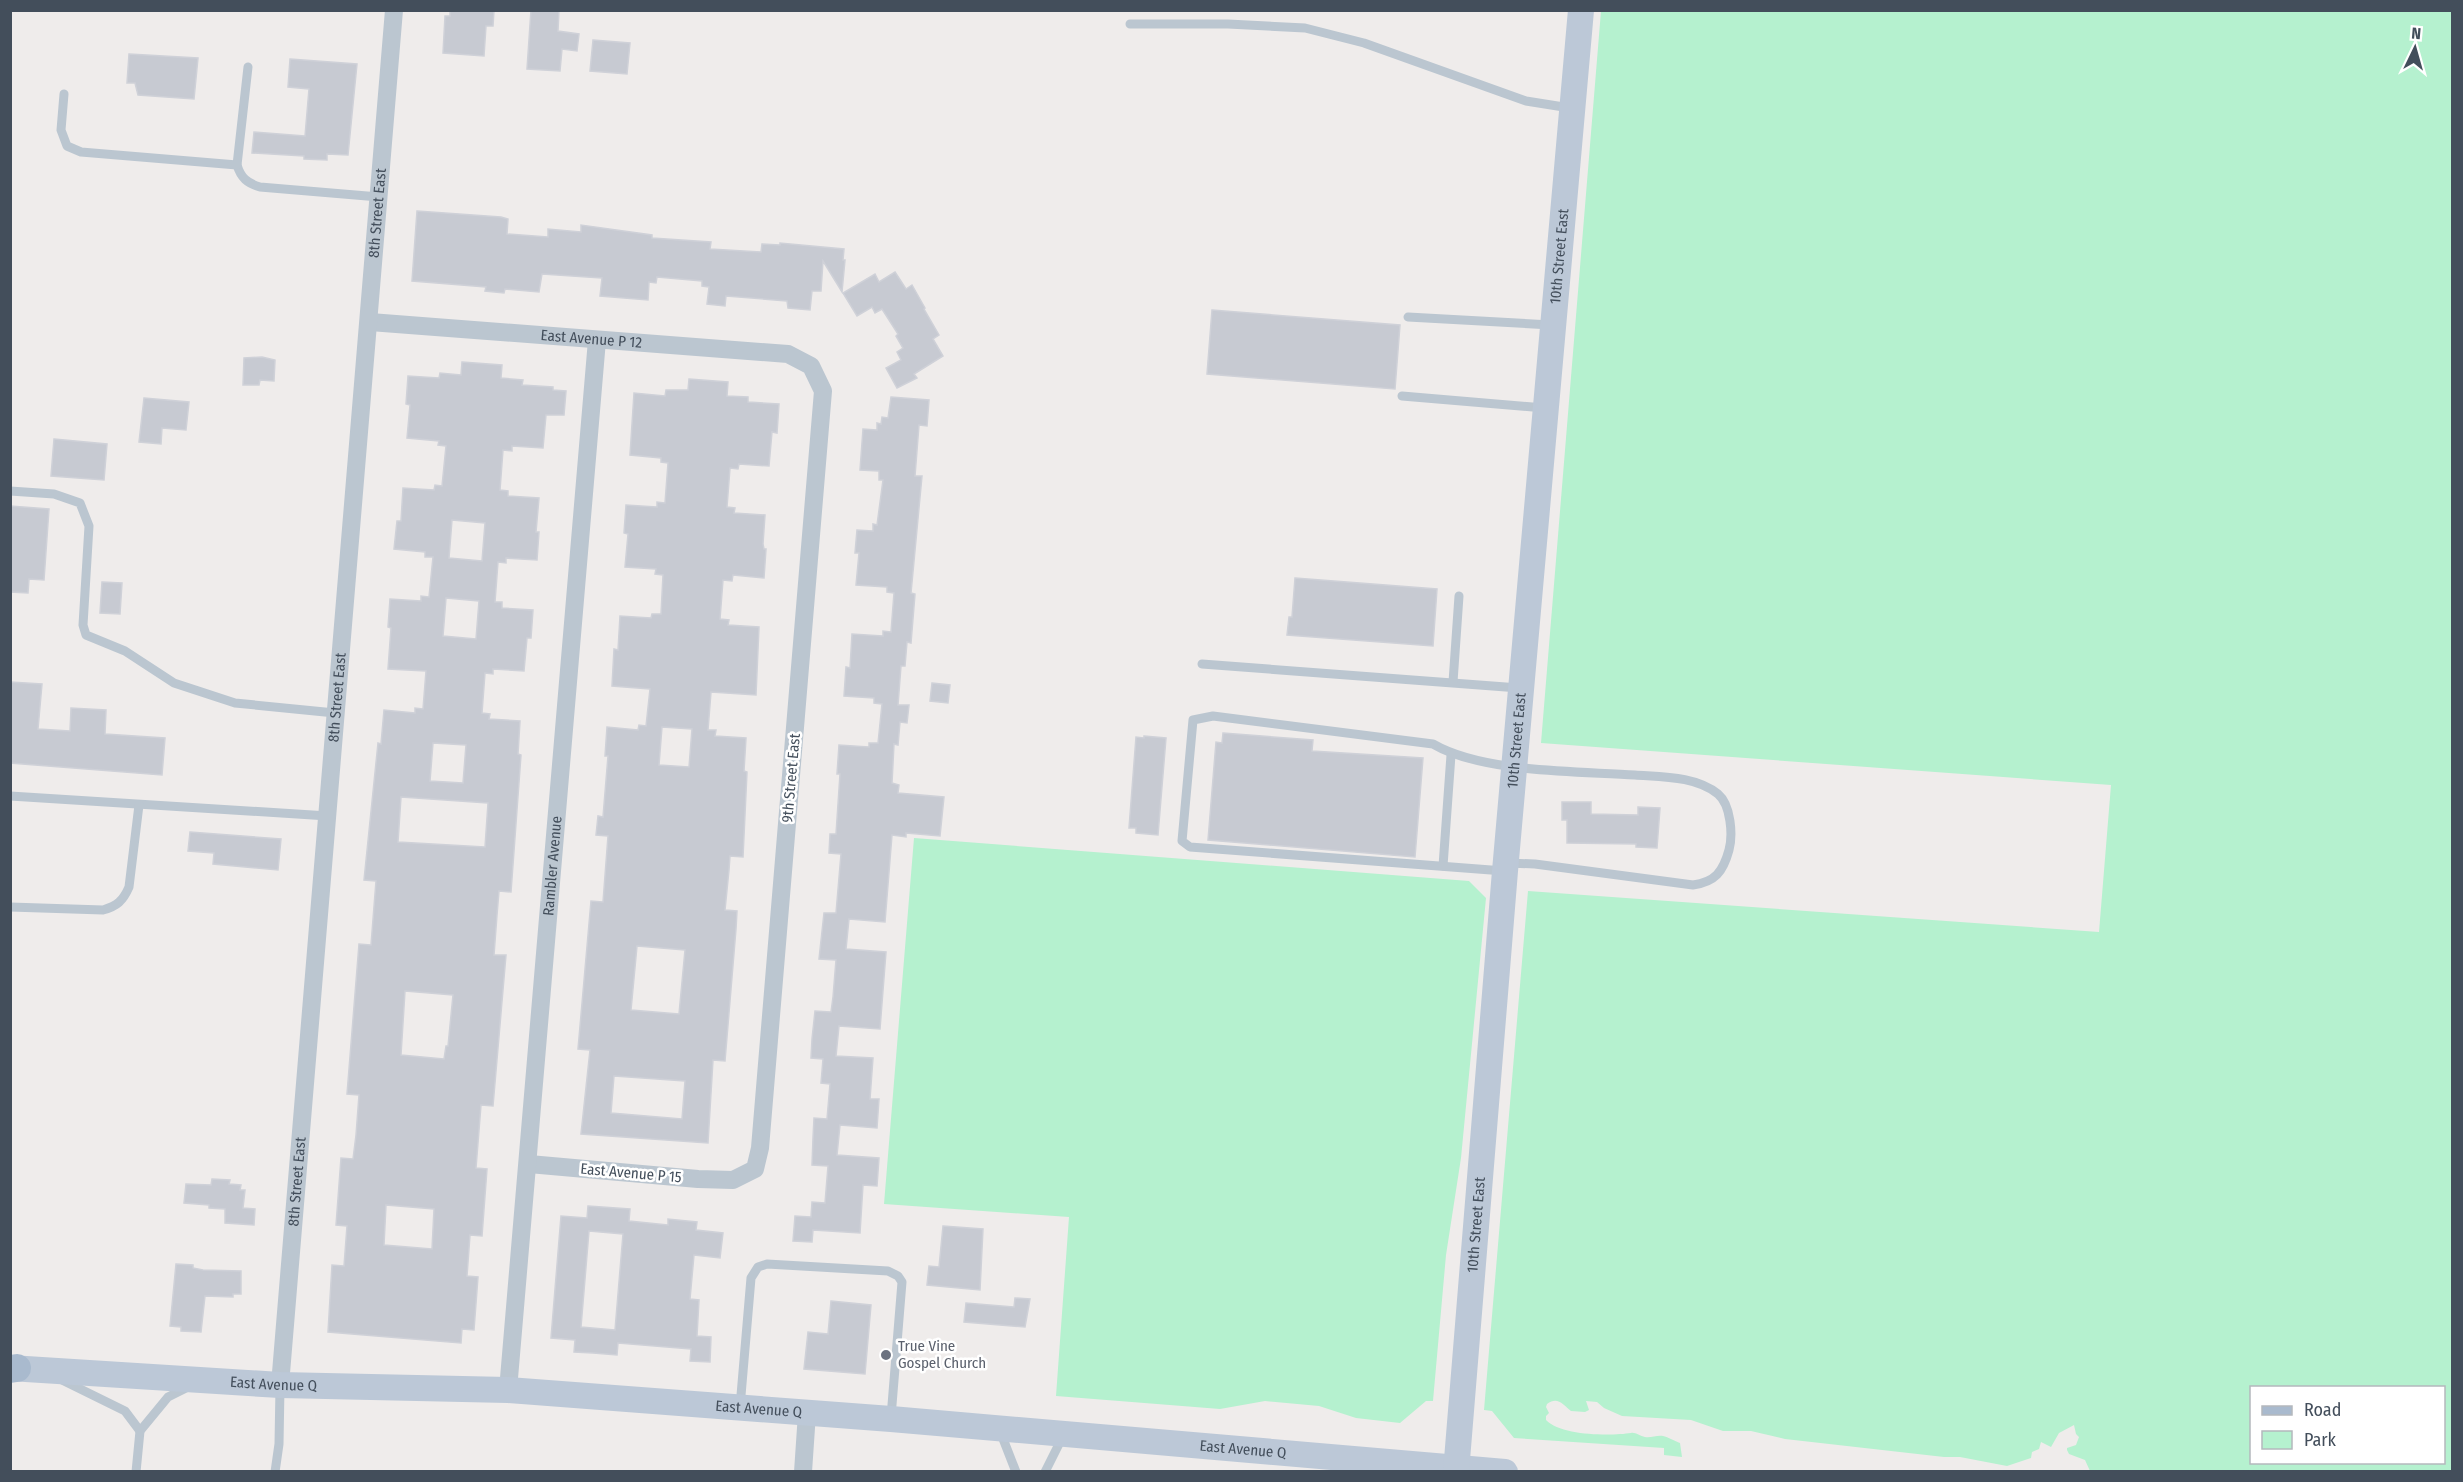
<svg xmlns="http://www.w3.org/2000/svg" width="2463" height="1482" font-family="'Fira Sans Condensed',sans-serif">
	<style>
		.green { fill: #b5f1cf; fill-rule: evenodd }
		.building { fill: #c7cad2; stroke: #cfd1d8; stroke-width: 1.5; fill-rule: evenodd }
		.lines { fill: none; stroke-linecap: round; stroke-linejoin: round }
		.service { stroke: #bbc6d0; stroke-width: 9 }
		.minor { stroke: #bbc6d0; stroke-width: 18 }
		.secondary { stroke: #bcc8d7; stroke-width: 26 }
		.primary { stroke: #a9bace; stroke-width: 28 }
		.worship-dot { fill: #6b7280; stroke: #fff; stroke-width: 2 }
		.labels { text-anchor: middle; stroke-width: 5; stroke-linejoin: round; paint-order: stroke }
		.street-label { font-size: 15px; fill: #434e5b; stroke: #fff }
		.worship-label { font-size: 15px; fill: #5b616d; stroke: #fff; text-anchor: start }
	</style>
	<rect width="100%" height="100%" fill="#efeceb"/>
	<g class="green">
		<path d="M1601 11H2452V1471H2090L2085 1460 2069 1454 2067 1450V1448L2076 1445 2079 1437 2076 1434 2074 1425 2059 1433 2051 1447 2041 1442 2039 1449 2032 1452 2031 1458 2007 1466 1960 1457H1944L1785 1439 1751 1431H1723L1691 1420 1622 1416 1604 1408 1597 1402 1586 1401 1589 1410 1585 1412 1571 1411C1563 1405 1558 1396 1547 1404L1546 1407 1549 1413 1546 1416V1420C1561 1436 1611 1436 1631 1433 1635 1432 1640 1436 1645 1437 1651 1438 1657 1435 1663 1436 1668 1437 1675 1441 1680 1443L1682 1457 1664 1455V1448L1514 1438 1492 1411 1484 1410 1528 891 2099 932 2111 785 1541 743ZM2252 1388H2444V1462H2252Z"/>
		<path d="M914 838 1469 881 1486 898 1461 1158 1446 1255 1433 1401H1426L1400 1423 1356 1418 1319 1406 1265 1401 1220 1409 1056 1396 1069 1217 884 1204Z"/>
	</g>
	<g class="building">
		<path d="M450 10H494L493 26H486L484 56 443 53 445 16H450Z"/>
		<path d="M531 10H559L558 31 579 34 577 51 562 49 560 71 527 69Z"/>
		<path d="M593 40 630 43 627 74 590 71Z"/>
		<path d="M129 54 198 58 194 99 138 95 135 83H127Z"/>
		<path d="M290 59 357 64 348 155 327 154V160L304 159V156L252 153 254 132 305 136 309 89 288 87Z"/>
		<path d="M417 211 501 217 508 219 507 234 548 237V229L581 232V225L652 235V238L711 242 710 249 761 252 762 244 780 245V243L844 249 843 260H845L842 292 823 261 821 291H812L810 310 788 308 787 301 726 296 725 306 707 304 709 287 702 286V281L657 277 656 283 649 282 648 300 600 296 602 278 542 274 539 292 505 289 504 293 485 291 486 287 412 281Z"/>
		<path d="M895 272 906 289 912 285 925 308 924 309 939 335 933 339 943 356 914 374 917 378 897 388 886 368 901 360 897 352 903 348 896 336 898 334 882 309 875 313 872 307 857 316 843 293 875 274 879 282Z"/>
		<path d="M1212 310 1400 325 1395 389 1207 374Z"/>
		<path d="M262 357 275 360 274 381 260 380 259 385H243L244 358Z"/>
		<path d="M462 362 502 365 501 378 523 380 522 385 553 387V390L566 391 564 415H546L543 448 512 446V451L503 450 500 490 508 491V496L539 498 536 532H539L537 560 506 558V563L498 562 495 602H502V608L533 610 531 638H527L524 671 493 669V674L485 673 482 713 490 714 489 719 520 721 518 754 521 755 511 892 499 891 497 915 494 955H506L493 1106 481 1105 476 1168 487 1169 482 1236 470 1235 467 1276 478 1277 474 1330 462 1329 461 1343 328 1332 332 1265 344 1266 347 1226 336 1225 341 1158 353 1159 356 1135 359 1095 347 1094 359 944 371 945 376 881 364 880 378 743 381 744 384 710 415 713V708L423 709 426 671 388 669 391 628 388 627 390 599 421 601V596L429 597 433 557H425V552L394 549 397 521H401L403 488 434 490 435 485 442 486 446 446 438 445 439 441 407 438 410 405 406 404 408 376 439 378 440 373 461 375ZM452 520 485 523 482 561 449 558ZM446 598 479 601 476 639 443 636ZM433 743 466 745 463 783 430 781ZM401 797 488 803 485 847 398 842ZM405 991 453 995 448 1046H446L444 1059 401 1055ZM386 1205 434 1209 432 1249 384 1245Z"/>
		<path d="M689 379 728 382 727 396 748 397V402L779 404 777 433 772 432 769 466 739 464 738 469 730 468 727 507 735 508 734 513 765 515 763 544 764 549H766L764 578 733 575 732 581 723 580 720 619 729 620 728 625 759 627 756 695 711 692 708 730H716L715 736 746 738 744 771 747 772 743 857 730 856 729 870 725 910 737 911 736 929 725 1061 713 1060 708 1143 581 1134 590 1050 578 1049 591 901 603 902 608 836 596 835 598 816 603 817 608 756H605L607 727 638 730 639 725 646 726 650 689 612 686 614 649 618 650 620 616 651 618 652 614H661L663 575 655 574 656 569 625 567 628 534 624 533 626 505 657 507V502L665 503 668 463 661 462V458L630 455 634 393 665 396 666 390H688ZM662 727 692 729 689 767 659 765ZM637 946 685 950 679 1014 631 1010ZM614 1076 685 1081 682 1119 611 1113Z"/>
		<path d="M891 397 929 400 927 426 919 425 915 476H922L911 593 915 594 911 643 907 642 905 666H901L898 705H909L907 723 900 722 898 745 894 744 892 783 899 785 898 793 944 797 940 836 906 833V837L892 835 885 922 849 919 846 949 886 952 880 1029 839 1026 836 1056 873 1058 870 1099H879L877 1128 840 1125 837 1155 879 1158 877 1186 863 1185 860 1233 813 1230 812 1242 793 1241 795 1216 811 1217 812 1202 825 1203 828 1166 812 1165 813 1138 814 1118 827 1119 830 1084 821 1083 823 1059 811 1058 812 1039 815 1011 831 1012 833 997 836 960 819 959 824 913H836L841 854 829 853 830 834H836L840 774H837L839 745 869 747V743H878L882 704 874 703V698L844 696 846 667 850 668 852 634 883 636V631L891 632 894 593 887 592V587L856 585 859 553H855L857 530 873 531V524L877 525 883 480H879V471L860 470 863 429 877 430V423L881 424 882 417 888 418Z"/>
		<path d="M144 398 189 402 186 430 162 428 161 444 139 442Z"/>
		<path d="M54 439 107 444 104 480 51 476Z"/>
		<path d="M10 506 49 509 44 580 29 579 28 593 10 592Z"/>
		<path d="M1295 578 1437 589 1433 646 1287 635 1289 617H1292Z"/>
		<path d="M102 582 122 583 120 614 100 613Z"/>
		<path d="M10 682 42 684 38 729 70 731 71 708 106 710 105 734 165 738 162 775 10 763Z"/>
		<path d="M932 683 950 685 948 703 930 701Z"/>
		<path d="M1223 733 1313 740 1312 751 1423 758 1415 857 1208 840 1216 742 1222 743Z"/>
		<path d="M1144 736 1166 738 1158 835 1136 833V828H1129L1136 737 1144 738Z"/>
		<path d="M1562 802H1591V814L1638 815V807L1660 808 1657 848 1636 847V844L1567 843V820H1562Z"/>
		<path d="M190 832 281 839 278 870 213 864 214 853 188 851Z"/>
		<path d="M212 1179 230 1180 229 1184 241 1185 240 1190H245L243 1208 255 1209 254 1225 225 1223V1209L209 1208V1205L184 1203 186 1184 211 1185Z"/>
		<path d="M588 1206 630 1209 629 1221 668 1225V1219L697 1222 696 1230 723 1233 720 1258 694 1255 690 1299 699 1300 697 1336 711 1337 710 1362 690 1361 691 1349 618 1343 617 1355 593 1353 574 1352 575 1340 551 1338 561 1216 587 1218ZM589 1231 623 1234 615 1330 581 1327Z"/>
		<path d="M943 1226 983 1229 980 1290 927 1285 929 1266 939 1267Z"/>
		<path d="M176 1264 193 1265V1268L203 1270 241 1271V1294H233V1297L205 1296 201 1332 181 1331V1327L170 1326Z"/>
		<path d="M1015 1298 1030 1299 1025 1327 964 1322 966 1303 1014 1307Z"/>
		<path d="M831 1301 871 1305 865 1374 804 1369 808 1332 828 1334Z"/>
	</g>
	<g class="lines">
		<g class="service">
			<path d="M1130 24H1228L1305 28 1364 43 1526 101 1570 108"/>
			<path d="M248 67 237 165C241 178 247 183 260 187L379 197"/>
			<path d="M64 94 61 130 67 146 81 152 237 165"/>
			<path d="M1408 317 1551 325"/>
			<path d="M1402 396 1544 408"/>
			<path d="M10 491 54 494 80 503 89 526 83 625 86 635 125 651 174 683 235 703 335 713"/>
			<path d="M1202 664 1519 688"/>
			<path d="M1453 682 1459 596"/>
			<path d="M10 796 328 816"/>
			<path d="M1443 866 1451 755"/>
			<path d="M1504 871 1190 847 1182 841 1193 720 1213 716 1433 744C1483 773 1576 771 1635 775 1662 777 1696 776 1718 794 1731 805 1733 835 1729 850 1723 872 1715 882 1693 885L1535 864 1508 863"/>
			<path d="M10 907 103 910C117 906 123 901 129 887L139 805"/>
			<path d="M62 1380 125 1411 140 1431"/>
			<path d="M740 1407 751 1278 758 1267 767 1264 888 1271 898 1276 902 1282 891 1417"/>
			<path d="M1000 1431 1016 1472"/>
			<path d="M136 1472 140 1431 168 1397 188 1387"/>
			<path d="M275 1472 279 1444 280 1387"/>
			<path d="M1045 1472 1063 1436"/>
		</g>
		<g class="minor">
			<path id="s1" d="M370 322 788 354 811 366 823 391 760 1148 755 1169 733 1180 698 1179 529 1164"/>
			<path id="s2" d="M280 1385 394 10"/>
			<path id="s3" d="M508 1390 597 340"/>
			<path d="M803 1472 807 1413"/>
		</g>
		<g class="secondary">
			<path id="s4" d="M10 1368 280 1385 508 1390 891 1419 1505 1472"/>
			<path id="s5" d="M1456 1472 1505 871 1581 10"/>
		</g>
		<path class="primary" d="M10 1369 17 1368"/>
	</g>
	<circle class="worship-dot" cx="886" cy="1355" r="6"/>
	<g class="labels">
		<g class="street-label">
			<text dy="5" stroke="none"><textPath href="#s2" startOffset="1176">8th Street East</textPath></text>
			<text dy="5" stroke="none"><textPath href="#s5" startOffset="1220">10th Street East</textPath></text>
			<text dy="5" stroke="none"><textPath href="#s1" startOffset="222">East Avenue P 12</textPath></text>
			<text dy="5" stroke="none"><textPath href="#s2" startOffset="690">8th Street East</textPath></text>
			<text dy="5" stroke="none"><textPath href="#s5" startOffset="734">10th Street East</textPath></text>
			<text transform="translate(791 778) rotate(-85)" y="5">9th Street East</text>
			<text dy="5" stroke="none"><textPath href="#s3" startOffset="526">Rambler Avenue</textPath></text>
			<text transform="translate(631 1173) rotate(5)" y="5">East Avenue P 15</text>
			<text dy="5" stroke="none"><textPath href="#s2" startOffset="204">8th Street East</textPath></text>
			<text dy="5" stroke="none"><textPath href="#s5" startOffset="248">10th Street East</textPath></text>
			<text dy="5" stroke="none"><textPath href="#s4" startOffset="264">East Avenue Q</textPath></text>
			<text dy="5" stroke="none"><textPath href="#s4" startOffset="750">East Avenue Q</textPath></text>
			<text dy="5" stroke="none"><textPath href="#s4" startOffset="1236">East Avenue Q</textPath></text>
		</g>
		<g class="worship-label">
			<text x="898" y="1351">True Vine<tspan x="898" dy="17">Gospel Church</tspan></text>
		</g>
	</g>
	<rect width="2463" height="1482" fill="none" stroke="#434e5b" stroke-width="24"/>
	<rect x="2250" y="1386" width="195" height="78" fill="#ffffff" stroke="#b4b8bd" stroke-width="1.5"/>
	<rect x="2262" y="1406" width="30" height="9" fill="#a9bace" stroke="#b4b8bd" stroke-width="1.5"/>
	<text x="2304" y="1416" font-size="18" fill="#434e5b">Road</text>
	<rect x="2262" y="1431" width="30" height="18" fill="#b5f1cf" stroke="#b4b8bd" stroke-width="1.5"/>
	<text x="2304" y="1446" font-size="18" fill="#434e5b">Park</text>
	<g transform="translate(2415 48) rotate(5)" stroke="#ffffff" stroke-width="4.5" paint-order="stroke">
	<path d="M0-4.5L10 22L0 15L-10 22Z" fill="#434e5b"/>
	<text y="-9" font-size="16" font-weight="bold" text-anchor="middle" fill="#434e5b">N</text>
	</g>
</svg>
